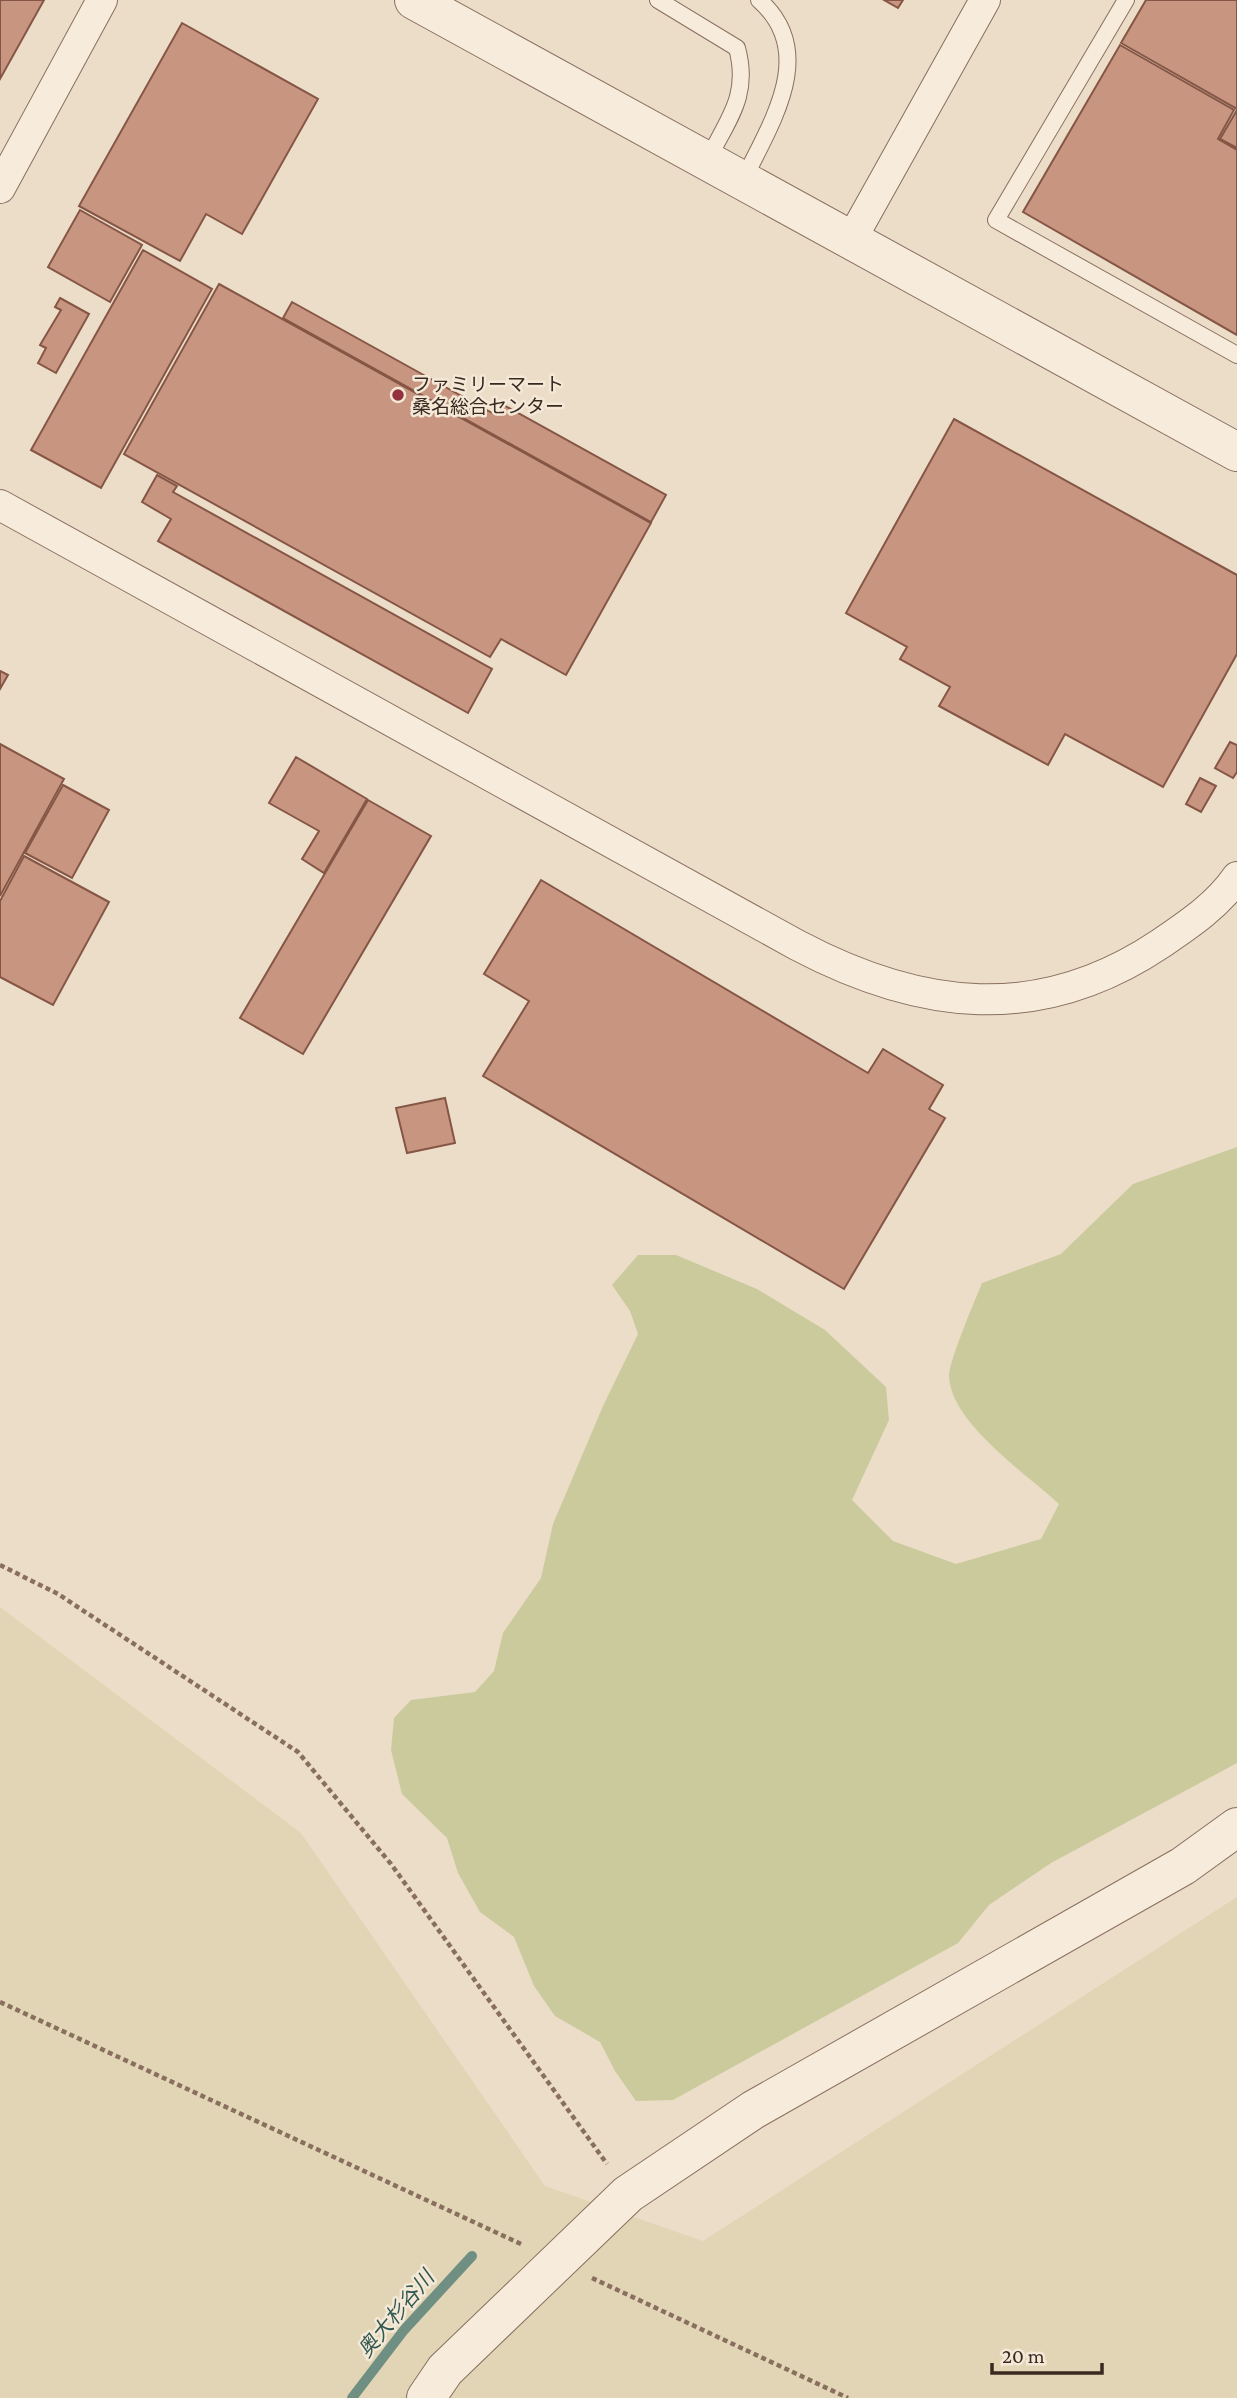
<svg xmlns="http://www.w3.org/2000/svg" width="1237" height="2398" font-family="'Crimson Pro','Noto Sans JP',serif">
	<style>
		.farmland { fill: #e2d5b6 }
		.green { fill: #caca9c }
		.lines { fill: none; stroke-linecap: round; stroke-linejoin: round }
		.stream { stroke: #708f83; stroke-width: 10 }
		.building { fill: #c89580; stroke: #855645; stroke-width: 2 }
		.service-casing { stroke: #886f5e; stroke-width: 18 }
		.minor-casing { stroke: #886f5e; stroke-width: 32 }
		.tertiary-casing { stroke: #886f5e; stroke-width: 40 }
		.path { stroke: #886f5e; stroke-width: 4.5; stroke-dasharray: 5 3.5; stroke-linecap: butt }
		.service { stroke: #f7ebdb; stroke-width: 16 }
		.minor { stroke: #f7ebdb; stroke-width: 30 }
		.tertiary { stroke: #f7ebdb; stroke-width: 38 }
		.poi-dot { fill: #93313e; stroke: #f4e8d7; stroke-width: 2.5 }
		.labels { text-anchor: middle; stroke-width: 5; stroke-linejoin: round; paint-order: stroke }
		.poi-label { font-size: 19px; fill: #392921; stroke: #f4e8d7; text-anchor: start }
		.water-label { font-size: 21px; font-style: italic; fill: #315850; stroke: #f4e8d7 }
	</style>
	<rect width="100%" height="100%" fill="#ecddc8"/>
	<path class="farmland" d="M0 1607 301 1833 545 2186 703 2241 1237 1897V2398H0Z"/>
	<path class="green" d="M1237 1147V1763L1051 1863 989 1905 958 1943 673 2100 636 2101 615 2071 600 2042 555 2016 534 1986 514 1937 480 1912 458 1873 447 1838 402 1794 391 1750 394 1718 411 1700 475 1692 494 1671 503 1633 541 1578 553 1524 603 1406 638 1334 630 1311 612 1285 638 1255H676L757 1289 825 1330 886 1387 889 1420 852 1500 893 1541 956 1564 1041 1539 1059 1504C1027 1474 949 1422 949 1375 950 1359 975 1300 982 1283L1061 1254 1133 1184Z"/>
	<g class="lines">
		<path class="stream" d="M352 2398 404 2330 472 2256"/>
	</g>
	<g class="building">
		<path d="M0 0H44L0 79Z"/>
		<path d="M884 0H903L898 8Z"/>
		<path d="M1146 0H1237V109L1121 43Z"/>
		<path d="M182 23 318 99 242 234 206 214 180 261 79 206Z"/>
		<path d="M1120 45 1234 110 1218 139 1237 150V335L1023 212Z"/>
		<path d="M1237 110V148L1220 139Z"/>
		<path d="M80 210 142 245 110 302 48 267Z"/>
		<path d="M143 250 212 289 101 488 31 450Z"/>
		<path d="M219 284 651 523 566 675 501 639 490 657 124 454Z"/>
		<path d="M60 298 89 314 56 373 38 363 46 348 40 345 61 310 55 307Z"/>
		<path d="M292 302 494 414 500 403 666 495 651 522 283 318Z"/>
		<path d="M954 419 1237 575V654L1163 787 1065 734 1048 765 939 706 950 687 900 659 907 647 846 613Z"/>
		<path d="M157 475 177 486 173 492 492 669 468 713 158 541 171 519 142 502Z"/>
		<path d="M0 671 8 675 0 689Z"/>
		<path d="M1230 742 1237 745V772L1233 778 1215 768Z"/>
		<path d="M0 744 64 779 0 896Z"/>
		<path d="M296 757 367 799 324 873 302 859 319 831 269 803Z"/>
		<path d="M1200 778 1216 786 1201 812 1186 804Z"/>
		<path d="M63 785 109 810 72 878 25 853Z"/>
		<path d="M368 800 431 836 303 1054 240 1018Z"/>
		<path d="M24 856 109 902 53 1005 0 977V901Z"/>
		<path d="M541 880 868 1073 883 1049 943 1085 929 1109 945 1118 844 1289 483 1076 529 1001 484 974Z"/>
		<path d="M445 1098 455 1143 407 1153 396 1108Z"/>
	</g>
	<g class="lines">
		<g class="service-casing">
			<g id="service">
				<path d="M658 0 737 48C750 96 728 119 707 161"/>
				<path d="M1126 0 996 220 1237 355"/>
				<path d="M743 181C770 124 819 53 759 0"/>
			</g>
		</g>
		<g class="minor-casing">
			<g id="minor">
				<path d="M0 188 102 0"/>
				<path d="M851 240 985 0"/>
				<path d="M0 505 797 945C920 1010 1039 1025 1160 944 1188 925 1218 905 1237 877"/>
			</g>
		</g>
		<g class="tertiary-casing">
			<g id="tertiary">
				<path d="M414 0 1237 452"/>
				<path d="M426 2398 445 2370 628 2194 753 2110 1183 1866 1237 1827"/>
			</g>
		</g>
		<g class="path">
			<path d="M0 1565 58 1594 298 1752 391 1864 607 2164"/>
			<path d="M0 2002 521 2244"/>
			<path d="M592 2278 848 2398"/>
		</g>
		<use href="#service" class="service"/>
		<use href="#minor" class="minor"/>
		<use href="#tertiary" class="tertiary"/>
	</g>
	<circle class="poi-dot" cx="398" cy="395" r="7"/>
	<g class="labels">
		<g class="poi-label">
			<text x="412" y="391">ファミリーマート<tspan x="412" dy="22">桑名総合センター</tspan></text>
		</g>
		<g class="water-label">
			<text transform="translate(396 2314) rotate(-50)" y="7">奥大杉谷川</text>
		</g>
	</g>
	<path d="M992 2363v10h110v-10" fill="none" stroke="#392921" stroke-width="3.5"/>
	<text x="1002" y="2363" font-size="21" fill="#392921" stroke="#f4e8d7" stroke-width="5" paint-order="stroke">20 m</text>
</svg>
